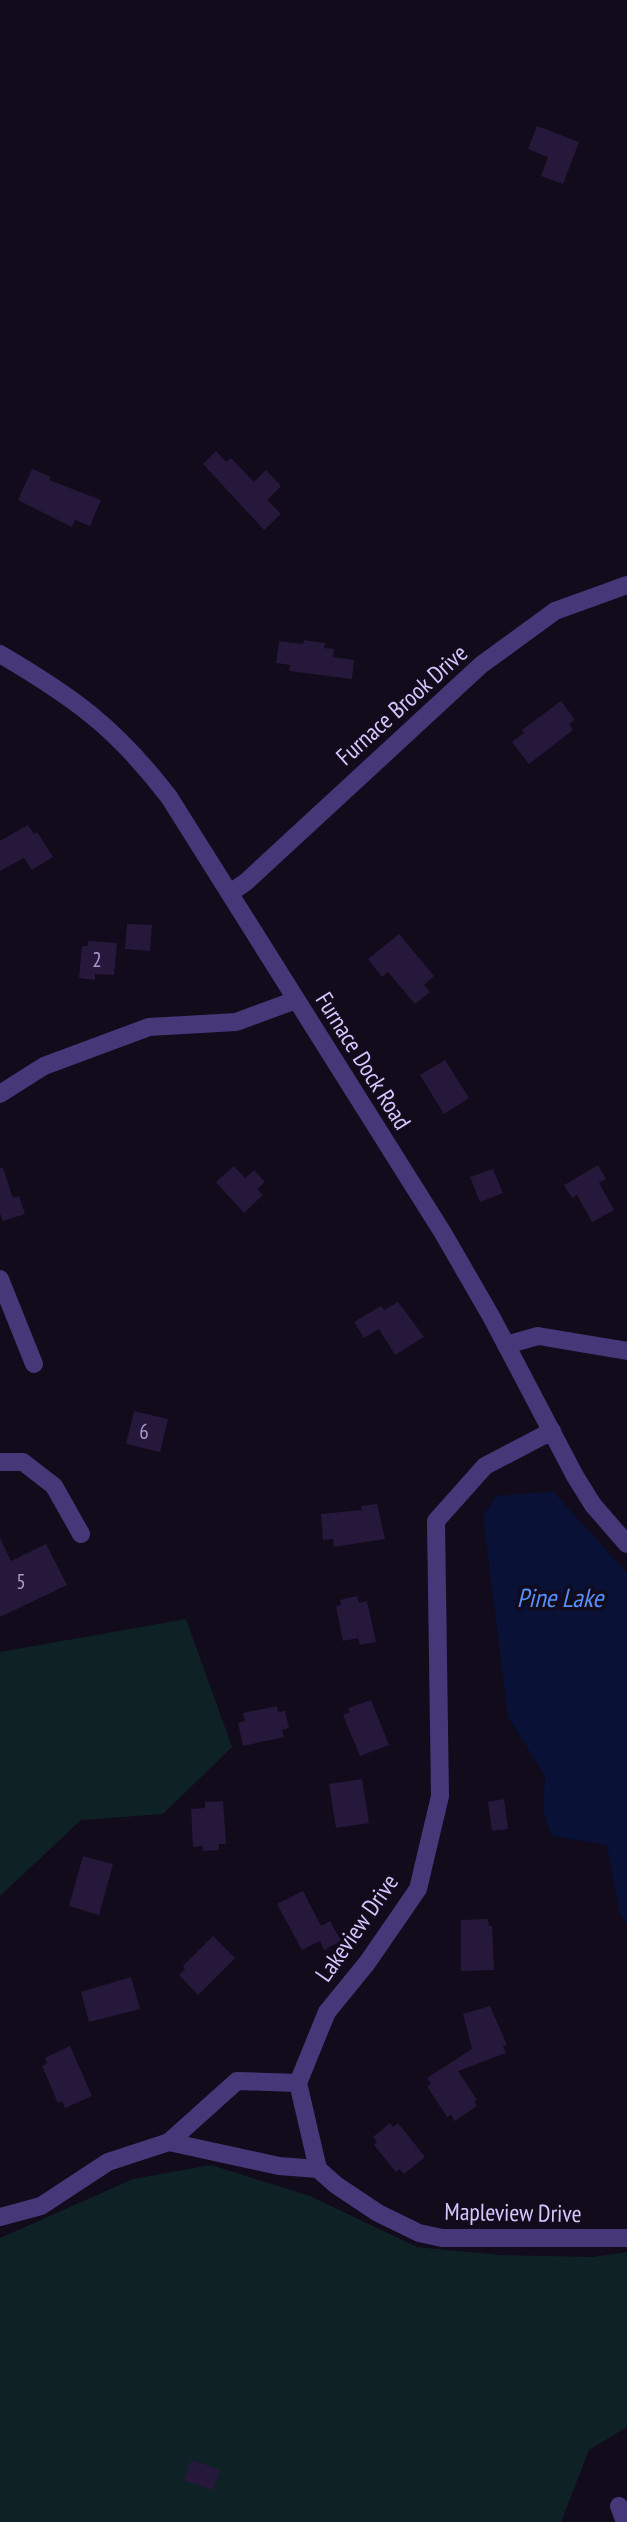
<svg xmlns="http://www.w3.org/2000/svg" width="627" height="2522" font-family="'PT Sans Narrow',sans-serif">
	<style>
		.green { fill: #0e2125 }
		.water { fill: #091136 }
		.building { fill: #26183b }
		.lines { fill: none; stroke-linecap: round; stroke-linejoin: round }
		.minor { stroke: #463779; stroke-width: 18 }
		.labels { text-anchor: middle; stroke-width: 7; stroke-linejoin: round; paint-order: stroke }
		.number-label { font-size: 21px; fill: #ab9acd }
		.street-label { font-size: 24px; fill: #d7c6fe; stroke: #110b1b }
		.water-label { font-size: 26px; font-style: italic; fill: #568ffc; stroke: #110b1b }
	</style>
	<rect width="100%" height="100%" fill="#110b1b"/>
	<g class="green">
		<path d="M186 1619 232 1747 163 1814 81 1820 0 1896V1652Z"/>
		<path d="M211 2165 310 2196 417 2247 500 2255 593 2257 627 2252V2427L589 2450 561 2522H0V2238L133 2179Z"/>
	</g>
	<path class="water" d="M553 1491 627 1573V1926L619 1911 607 1845 552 1836 543 1810 545 1776 508 1717 483 1516 496 1496Z"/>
	<g class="building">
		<path d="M537 126 579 142 563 184 541 176 548 157 528 149Z"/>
		<path d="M216 451 226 462 231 458 254 482 266 470 281 486 267 500 281 514 264 530 203 464Z"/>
		<path d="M32 469 51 477 49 480 101 500 90 526 75 520 72 527 18 500Z"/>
		<path d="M304 640 325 643 324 648 334 649 333 657 354 660 352 679 289 671 290 665 276 663 279 641 303 644Z"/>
		<path d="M561 701 575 720 569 724 573 730 529 764 512 742 524 733 522 730Z"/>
		<path d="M28 825 34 834 37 832 53 857 32 870 24 858 0 871V841Z"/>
		<path d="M127 924 152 925 150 951 125 949Z"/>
		<path d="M399 934 434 976 424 985 430 992 415 1004 388 972 382 977 368 959Z"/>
		<path d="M88 941 117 943 114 975 95 974V980L79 978 82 946H88Z"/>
		<path d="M445 1060 469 1098 444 1114 420 1075Z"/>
		<path d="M598 1165 606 1179 599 1183 614 1210 592 1222 577 1195 572 1198 564 1185Z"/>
		<path d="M234 1166 245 1178 254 1170 265 1182 257 1189 263 1195 244 1213 216 1182Z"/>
		<path d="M0 1168H3L13 1198 19 1196 25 1214 3 1221 0 1213Z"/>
		<path d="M493 1169 503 1193 480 1202 470 1177Z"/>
		<path d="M398 1302 424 1337 395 1355 379 1329 364 1338 354 1322 381 1306 384 1310Z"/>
		<path d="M134 1411 168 1419 160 1452 126 1444Z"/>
		<path d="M377 1504 385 1539 334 1547 333 1539 323 1540 321 1514 362 1510 361 1506Z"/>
		<path d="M0 1538 11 1561 46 1544 67 1585 0 1617Z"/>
		<path d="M357 1596 359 1603 367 1601 376 1642 360 1645 358 1638 343 1641 336 1606 341 1605 340 1600Z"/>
		<path d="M371 1700 389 1745 360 1756 343 1715 350 1712 348 1708Z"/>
		<path d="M277 1706 278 1712 285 1711 289 1728 282 1730 284 1737 243 1746 238 1723 245 1721 243 1713Z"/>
		<path d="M362 1779 369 1823 336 1828 329 1784Z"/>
		<path d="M504 1799 508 1829 492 1831 488 1802Z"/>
		<path d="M223 1801 226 1844H219V1850L203 1851V1846L193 1847 191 1809 205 1808V1802Z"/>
		<path d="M83 1856 113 1864 99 1915 69 1906Z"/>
		<path d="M303 1891 321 1926 330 1921 341 1941 324 1950 320 1941 302 1950 277 1904Z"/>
		<path d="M488 1919 489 1926H492L494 1970 461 1971V1920Z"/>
		<path d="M213 1936 235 1958 198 1995 179 1975 185 1969 183 1966Z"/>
		<path d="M131 1977 140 2009 89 2022 81 1992Z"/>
		<path d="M490 2006 507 2045 503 2046 506 2053 458 2071 477 2100 474 2101 477 2106 455 2121 451 2115 447 2117 427 2086 431 2084 427 2078 472 2049 463 2014Z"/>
		<path d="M70 2046 92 2096 65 2108 62 2101 58 2103 42 2066 47 2064 45 2058Z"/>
		<path d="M390 2123 393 2127 398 2123 425 2157 404 2174 399 2169 396 2172 374 2145 377 2142 373 2137Z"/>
		<path d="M191 2460 220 2470 213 2490 184 2480Z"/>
	</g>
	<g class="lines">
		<g class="minor">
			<path d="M0 654C75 698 116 728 169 797L443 1233 492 1318 575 1476 593 1505 627 1544"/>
			<path d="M230 893 246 882 481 665 555 611 627 585"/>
			<path d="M0 1094 44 1066 149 1027 236 1022 296 1000"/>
			<path d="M0 1279 34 1364"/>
			<path d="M506 1345 538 1336 627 1351"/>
			<path d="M0 1462H23L54 1486 81 1534"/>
			<path d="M298 2083 318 2169"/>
			<path d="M169 2142 279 2166 318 2169 336 2185 378 2213 419 2233 442 2238H627"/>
			<path d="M0 2217 41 2206 108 2162 169 2142 237 2081 298 2083 327 2012 367 1963 418 1889 440 1796 436 1521 485 1466 552 1431"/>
			<path d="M619 2506 625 2522"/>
		</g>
	</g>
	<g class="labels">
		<g class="number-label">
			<text x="97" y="967">2</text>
			<text x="144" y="1439">6</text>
			<text x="21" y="1589">5</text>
		</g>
		<g class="street-label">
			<text transform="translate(402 705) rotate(-42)" y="8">Furnace Brook Drive</text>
			<text transform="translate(363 1061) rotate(58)" y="8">Furnace Dock Road</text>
			<text transform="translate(357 1928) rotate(-55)" y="8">Lakeview Drive</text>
			<text transform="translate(513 2213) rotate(1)" y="8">Mapleview Drive</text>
		</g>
		<g class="water-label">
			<text x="560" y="1607">Pine Lake</text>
		</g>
	</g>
</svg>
